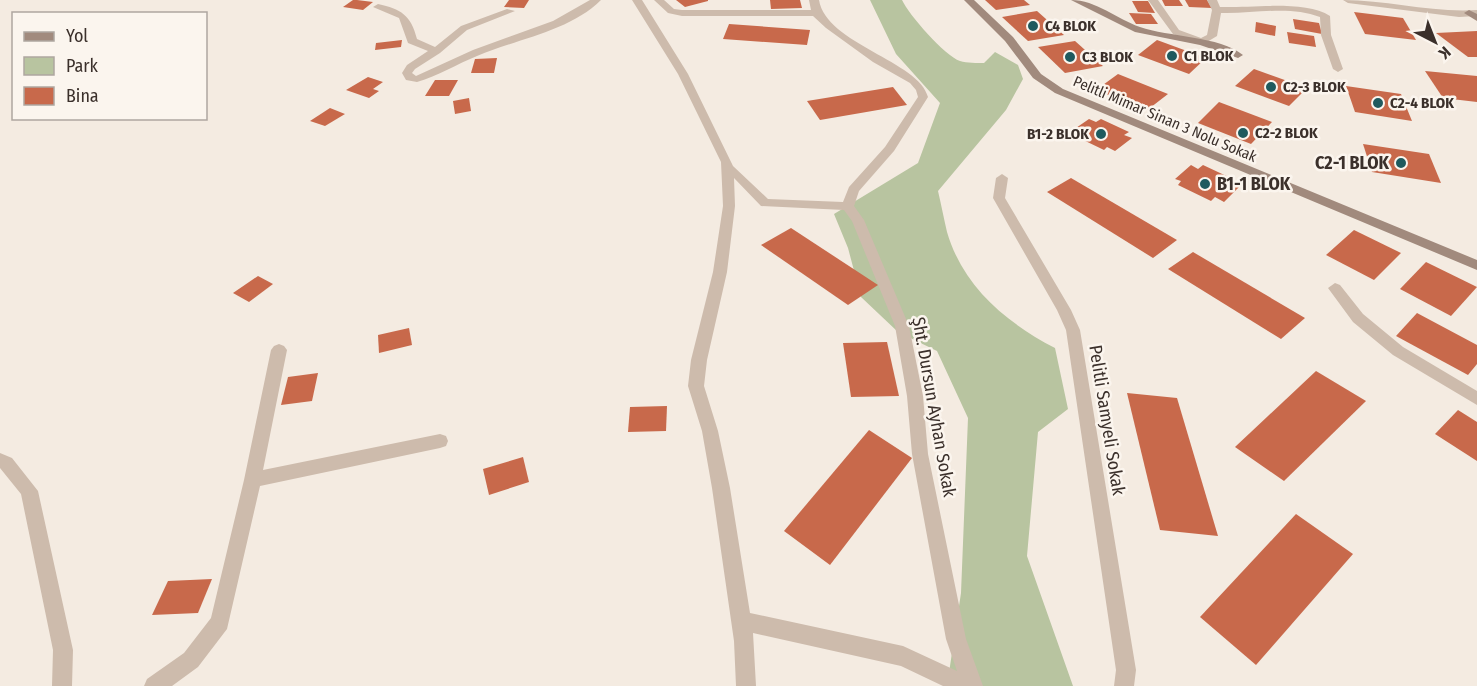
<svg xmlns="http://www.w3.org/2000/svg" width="1477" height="686" font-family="'Fira Sans Condensed',sans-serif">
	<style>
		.green { fill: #b8c4a0 }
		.building { fill: #c8694b }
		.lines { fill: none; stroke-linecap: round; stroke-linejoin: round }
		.street { fill: #cdbbac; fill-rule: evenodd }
		.secondary { fill: #a18a7d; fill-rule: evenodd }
		.poi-dot { fill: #1f5a5e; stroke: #fbf5ee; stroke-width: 2 }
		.labels { text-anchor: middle; stroke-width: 5; stroke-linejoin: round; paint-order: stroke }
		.far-poi-label { font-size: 15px; font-weight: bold; fill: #3b302b; stroke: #fbf5ee; text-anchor: start }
		.far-street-label { font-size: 15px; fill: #3b302b; stroke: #fbf5ee }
		.poi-label { font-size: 18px; font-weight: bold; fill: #3b302b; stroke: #fbf5ee; text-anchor: end }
		.street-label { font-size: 18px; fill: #3b302b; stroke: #fbf5ee }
	</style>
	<rect width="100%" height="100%" fill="#f4ebe1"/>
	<path class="green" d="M870 0H902C909 15 945 56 960 61 967 63 977 63 984 63L995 52 1018 65 1023 79 1006 110 938 191C941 204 944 219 947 232 963 287 1007 323 1055 348L1068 409 1038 432 1027 556 1073 686H947L961 593 968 418 937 351 898 332 861 297 848 248 834 214 918 163 940 103 896 54Z"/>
	<g class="building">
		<path d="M353 0H357L373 2 363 10 343 7Z"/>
		<path d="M509 0H529L524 8 504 7Z"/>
		<path d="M676 0H708V1L685 7Z"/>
		<path d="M770 0H800L802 8 771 9Z"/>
		<path d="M985 0H1024L1030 5 996 10Z"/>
		<path d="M1162 0H1179L1183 6H1165Z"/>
		<path d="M1185 0H1207L1212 8 1189 7Z"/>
		<path d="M1132 1H1148L1155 13 1138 12Z"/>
		<path d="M1037 11 1064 35 1028 41 1002 17Z"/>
		<path d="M1354 12 1403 18 1416 40 1365 34Z"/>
		<path d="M1129 13 1151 14 1158 24H1136Z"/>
		<path d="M1293 19 1319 23 1322 34 1295 29Z"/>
		<path d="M1256 22 1276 26 1275 36 1255 32Z"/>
		<path d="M729 24 810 30 807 45 723 39Z"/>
		<path d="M1477 31V57H1468L1436 33Z"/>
		<path d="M1287 32 1314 36 1316 47 1289 43Z"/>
		<path d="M402 40 401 47 375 50 376 43Z"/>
		<path d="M1157 40 1206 58 1189 74 1138 55Z"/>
		<path d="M1075 41 1103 66 1065 73 1038 47Z"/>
		<path d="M497 58 494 73H471L475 59Z"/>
		<path d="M1254 69 1307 88 1289 106 1235 86Z"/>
		<path d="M1425 71 1477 76V102L1443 98Z"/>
		<path d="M1118 74 1168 94 1146 111 1096 90Z"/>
		<path d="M368 77 383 82 373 89 379 91 369 98 346 90Z"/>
		<path d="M435 80H458L449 96H425Z"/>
		<path d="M1346 86 1401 94 1412 121 1355 112Z"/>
		<path d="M893 87 907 105 820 120 807 101Z"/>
		<path d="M469 98 471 111 455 114 453 101Z"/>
		<path d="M1219 102 1272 122 1251 144 1198 123Z"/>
		<path d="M330 108 345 114 325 126 310 121Z"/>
		<path d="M1089 119 1096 122 1101 119 1129 132 1124 135 1132 138 1115 151 1107 147 1104 150 1075 136 1079 133 1073 130Z"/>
		<path d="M1363 144 1429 154 1441 183 1372 172Z"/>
		<path d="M1191 165 1198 169 1203 165 1235 180 1231 183 1239 187 1224 202 1215 197 1211 201 1178 185 1181 181 1175 179Z"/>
		<path d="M1071 178 1177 240 1153 258 1047 192Z"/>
		<path d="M791 228 878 285 848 305 761 245Z"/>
		<path d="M1354 230 1401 253 1374 280 1326 255Z"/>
		<path d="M1193 252 1305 318 1281 339 1168 269Z"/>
		<path d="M1426 262 1477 287 1451 316 1400 289Z"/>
		<path d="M258 276 273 284 249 302 233 293Z"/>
		<path d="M1417 313 1477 345V364L1468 375 1396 336Z"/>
		<path d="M409 328 412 345 379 353 378 335Z"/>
		<path d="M887 342 899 396 851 397 843 343Z"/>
		<path d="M1316 371 1366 401 1284 481 1235 447Z"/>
		<path d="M318 373 312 401 281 405 288 377Z"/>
		<path d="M1127 393 1177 398 1218 536 1160 530Z"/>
		<path d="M667 406 666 431 628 432 630 407Z"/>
		<path d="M1458 410 1477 422V461L1435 434Z"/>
		<path d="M869 430 912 458 830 565 784 531Z"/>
		<path d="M523 457 529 482 489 495 483 469Z"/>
		<path d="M1296 514 1353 554 1256 665 1200 617Z"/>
		<path d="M212 579 198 613 152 615 168 581Z"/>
	</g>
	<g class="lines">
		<g class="street">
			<path d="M590 0H601C570 31 517 39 477 56 457 64 438 76 417 82L406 80 402 73 407 65 428 51 408 43 399 18 373 7 378 4C401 9 411 15 417 39L435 47 461 26 507 9 515 11 467 30 440 53 415 69 412 73 416 76 473 50 553 21Z"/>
			<path d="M632 0H642L688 74 733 166 768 199 843 202 849 187 885 147 918 97 916 90 910 83 873 62 826 28 813 16H682L668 13 654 0H664L674 9 682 10H811L809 0H819C826 44 919 61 928 97L894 151 859 191 854 206 864 220 909 326 923 396 928 454 966 639 983 686H943L901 666 753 633 756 686H736L734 641 712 488 702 431 688 386 691 360 713 272 723 206 721 162 678 74ZM734 178 761 206 844 210 852 221 895 326 907 396 912 454 946 639 957 671 903 646 750 613 730 488 718 431 704 386 707 360 727 272 735 206Z"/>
			<path d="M1148 0H1158L1179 30 1201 38 1207 35 1212 10 1207 0H1217L1220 7C1251 8 1305 0 1330 16L1331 35 1343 69 1338 72 1333 69 1321 35 1320 17C1289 5 1254 14 1221 13L1217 36 1202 45 1173 34Z"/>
			<path d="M1343 0C1388 0 1432 13 1477 10V16L1459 17 1348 3Z"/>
			<path d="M1002 174 1008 178 1005 198 1071 310 1080 330 1136 670 1134 686H1114L1116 670 1066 330 1057 310 993 198 996 178Z"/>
			<path d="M1335 283 1340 285 1363 314 1403 347 1477 391V405L1393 355 1353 322 1328 288Z"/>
			<path d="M279 344 284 346 287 350 263 470 440 434 446 436 448 441 446 446 440 448 260 486 227 629 198 667 172 686H144L147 679 184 653 211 618 244 480 271 350 274 346Z"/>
			<path d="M0 453 12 458 38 491 73 650 72 686H52L53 650 21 494 0 468Z"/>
		</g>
		<g class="secondary">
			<path d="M964 0H974L1013 37 1041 74 1063 89 1477 260V270L1055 93 1033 78 1005 41Z"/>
			<path d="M1071 0C1096 0 1117 19 1140 27 1168 37 1220 36 1243 55L1238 58 1200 45 1135 32Z"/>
			<path d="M1469 10 1477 14V21L1464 13Z"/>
		</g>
	</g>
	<g class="poi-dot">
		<circle cx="1033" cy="26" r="6"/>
		<circle cx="1172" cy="56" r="6"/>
		<circle cx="1070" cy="57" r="6"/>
		<circle cx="1271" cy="87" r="6"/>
		<circle cx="1378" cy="103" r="6"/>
		<circle cx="1243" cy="133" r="6"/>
		<circle cx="1101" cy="134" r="6"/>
		<circle cx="1401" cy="163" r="6"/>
		<circle cx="1205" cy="184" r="6"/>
	</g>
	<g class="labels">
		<g class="far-poi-label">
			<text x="1045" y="31">C4 BLOK</text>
			<text x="1184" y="61">C1 BLOK</text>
			<text x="1082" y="62">C3 BLOK</text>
			<text x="1283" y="92">C2-3 BLOK</text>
			<text x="1390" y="108">C2-4 BLOK</text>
			<text x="1255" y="138">C2-2 BLOK</text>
			<text x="1089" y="139" text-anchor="end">B1-2 BLOK</text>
		</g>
		<g class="far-street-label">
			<text transform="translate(1165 119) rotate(23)" y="5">Pelitli Mimar Sinan 3 Nolu Sokak</text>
		</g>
		<g class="poi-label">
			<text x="1389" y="169">C2-1 BLOK</text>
			<text x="1217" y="190" text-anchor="start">B1-1 BLOK</text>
		</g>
		<g class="street-label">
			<text transform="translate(934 407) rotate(80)" y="6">Şht. Dursun Ayhan Sokak</text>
			<text transform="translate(1107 420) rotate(81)" y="6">Pelitli Samyeli Sokak</text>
		</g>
	</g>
	<rect x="12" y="12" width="195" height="108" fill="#fbf5ee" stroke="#aea6a0" stroke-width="1.5"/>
	<rect x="24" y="32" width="30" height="9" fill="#a18a7d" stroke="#aea6a0" stroke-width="1.5"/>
	<text x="66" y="42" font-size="18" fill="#3b302b">Yol</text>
	<rect x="24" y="57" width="30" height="18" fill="#b8c4a0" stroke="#aea6a0" stroke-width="1.5"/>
	<text x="66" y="72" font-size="18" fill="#3b302b">Park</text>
	<rect x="24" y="87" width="30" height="18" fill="#c8694b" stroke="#aea6a0" stroke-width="1.5"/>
	<text x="66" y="102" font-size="18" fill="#3b302b">Bina</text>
	<g transform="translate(1435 42) rotate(138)" stroke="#fbf5ee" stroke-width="4.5" paint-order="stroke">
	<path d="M0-4.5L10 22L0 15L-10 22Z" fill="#3b302b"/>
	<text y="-9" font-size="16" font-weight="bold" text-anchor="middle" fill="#3b302b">K</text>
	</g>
</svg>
